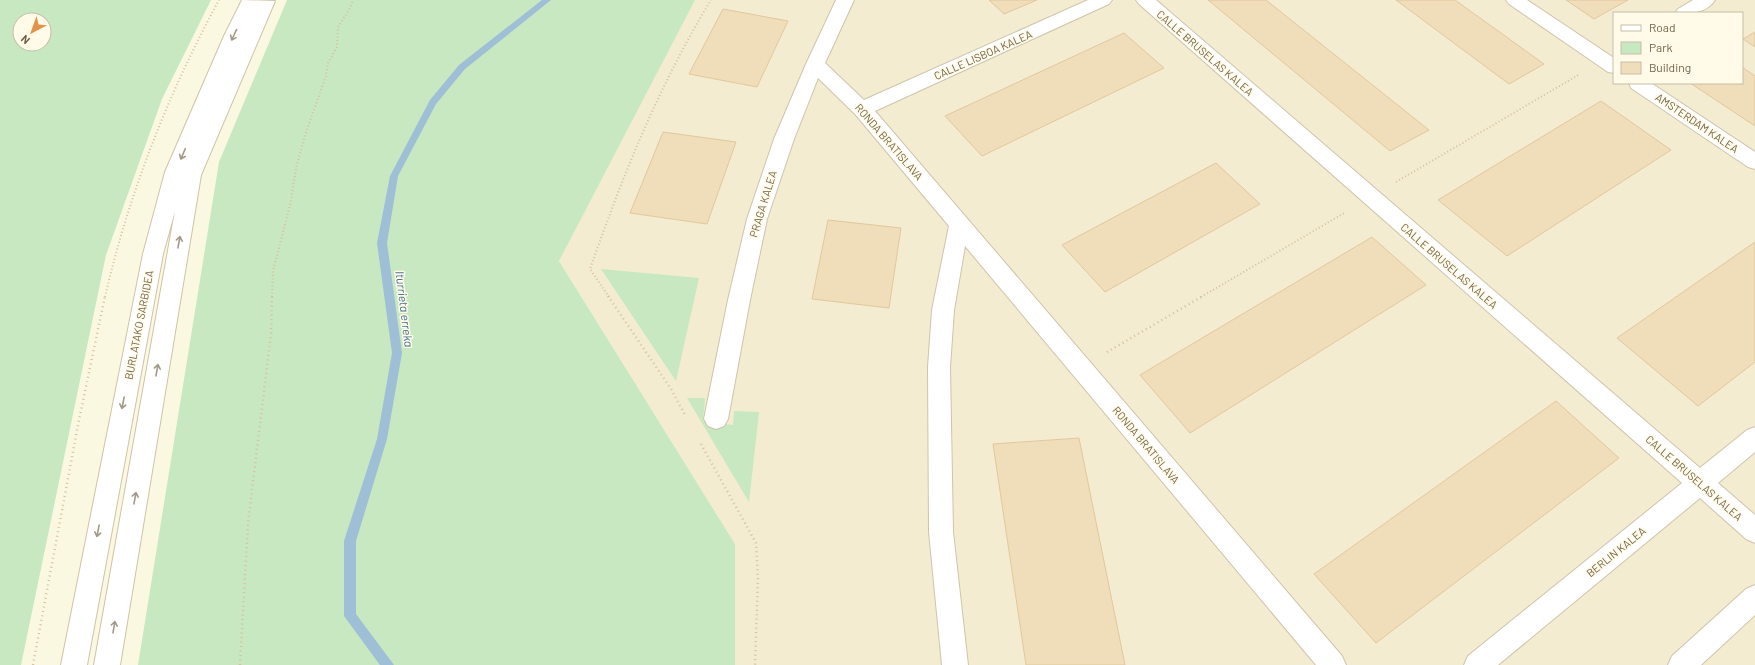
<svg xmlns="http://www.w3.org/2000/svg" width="1755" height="665" font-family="Barlow,sans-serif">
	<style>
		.residential { fill: #f3ecd1; fill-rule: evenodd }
		.green { fill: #c7e8c1; fill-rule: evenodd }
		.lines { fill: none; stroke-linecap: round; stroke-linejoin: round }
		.stream { fill: #9ebfd6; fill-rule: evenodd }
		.building { fill: #f0ddba; stroke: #e2c89b }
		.minor-casing { stroke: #cec4ac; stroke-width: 2 }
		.tertiary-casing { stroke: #cec4ac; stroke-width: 2 }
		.secondary-casing { stroke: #cfc3a7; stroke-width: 2 }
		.path-far1 { stroke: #d5c19e; stroke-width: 2; stroke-dasharray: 1 2.5; stroke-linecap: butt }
		.path { stroke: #d5c19e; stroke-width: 2.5; stroke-dasharray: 1 3.5; stroke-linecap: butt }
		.minor { fill: #fff; fill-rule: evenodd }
		.tertiary { fill: #fff; fill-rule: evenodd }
		.secondary { fill: #fff; fill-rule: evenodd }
		.oneway { stroke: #a39989 }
		.labels { text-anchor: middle; stroke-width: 3; stroke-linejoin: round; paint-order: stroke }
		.street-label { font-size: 11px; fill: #726249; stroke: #fffbe8 }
		.water-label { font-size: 12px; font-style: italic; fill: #497593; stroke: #fffbe8 }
	</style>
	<rect width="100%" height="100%" fill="#fbf8e2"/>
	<path class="residential" d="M687 0H1755V665H735V544L559 261 675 18ZM1614 13H1742V83H1614Z"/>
	<g class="green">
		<path d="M0 0H211L162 99 106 255 21 665H0ZM20 20H44V44H20Z"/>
		<path d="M287 0H695L559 261 735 544V665H138L219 162Z"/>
		<path d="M601 269 699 278 676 381Z"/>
		<path d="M687 398H705L703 421 733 425 734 411 759 412 749 502Z"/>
	</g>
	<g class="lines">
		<path class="stream" d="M542 0H551L465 69 436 104 398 176 387 243 402 353 387 439 356 541V614L394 665H380L344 616V541L377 439 392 353 377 243 390 176 430 100 459 65Z"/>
	</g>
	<g class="building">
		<path d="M989 0H1037L1004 14Z"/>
		<path d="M1208 0H1266L1429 130 1390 151Z"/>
		<path d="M1396 0H1455L1544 64 1509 84Z"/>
		<path d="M1566 0H1628L1594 19Z"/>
		<path d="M723 9 788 21 757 87 689 74Z"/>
		<path d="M1755 32V47L1743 39Z"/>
		<path d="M1124 33 1164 68 982 156 945 116Z"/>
		<path d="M1742 67 1755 76V126L1690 83H1742Z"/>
		<path d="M1601 101 1671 150 1507 256 1438 200Z"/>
		<path d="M663 132 736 142 707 224 630 213Z"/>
		<path d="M1216 163 1260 204 1105 292 1062 245Z"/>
		<path d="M828 220 901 228 889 308 812 299Z"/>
		<path d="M1372 237 1426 285 1190 433 1140 375Z"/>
		<path d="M1755 242V362L1698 406 1617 338Z"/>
		<path d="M1556 401 1619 458 1376 643 1314 574Z"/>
		<path d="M1079 438 1125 665H1026L993 444Z"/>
	</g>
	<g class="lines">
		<g class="minor-casing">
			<g id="minor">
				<path d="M836 0H854L825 63 864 100 1088 0H1112L1109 4 875 111 1342 656 1346 665H1316L965 246 954 310 950 367 953 532 968 665H942L929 532 928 367 932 310 949 226 855 114 818 78 794 139 767 219 750 300 728 419 724 426 716 429 708 426 704 419 728 300 747 219 774 139 806 64Z"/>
				<path d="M1136 0H1156L1700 468 1747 430 1755 427V452L1718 483 1755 515V543L1746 539 1700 498 1498 665H1464L1468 656 1682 483 1139 4Z"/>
				<path d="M1693 0H1715C1706 14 1690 13 1675 13L1678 9Z"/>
				<path d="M1755 585V615L1701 665H1668L1672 656 1746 589Z"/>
			</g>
		</g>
		<g class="tertiary-casing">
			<g id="tertiary">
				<path d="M1506 0H1527L1614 58V73L1608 72 1509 4Z"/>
				<path d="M1629 83H1651L1755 152V169L1748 167 1631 88Z"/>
			</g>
		</g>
		<g class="secondary-casing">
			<path id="secondary" d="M242 0 275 1 201 175 120 665H94L175 211 163 254 87 665H61L143 254 165 172 224 36Z"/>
		</g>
		<g class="path-far1">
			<path d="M1396 182 1580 74"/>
			<path d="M105 297C129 193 168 94 219 0"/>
			<path d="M272 297 273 271 291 201 296 168 306 132 326 76 328 63 337 47 338 27 349 10 353 0"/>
			<path d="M609 297 590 269C623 175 659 85 711 0"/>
			<path d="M1201 297 1346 212"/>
		</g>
		<g class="path">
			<path d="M608 296 671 389 685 415"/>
			<path d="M1107 352 1203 296"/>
			<path d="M701 444 756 543 758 579 755 665"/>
			<path d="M33 665 78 425 105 296"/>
			<path d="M240 665 248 523 271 334 272 296"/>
		</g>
		<use href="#minor" class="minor"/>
		<use href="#tertiary" class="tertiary"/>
		<use href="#secondary" class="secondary"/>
	</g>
	<defs><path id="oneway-shaft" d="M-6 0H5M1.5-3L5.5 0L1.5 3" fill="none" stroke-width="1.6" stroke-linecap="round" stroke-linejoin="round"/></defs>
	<g class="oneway">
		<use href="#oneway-shaft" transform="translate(234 35) rotate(115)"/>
		<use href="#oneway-shaft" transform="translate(183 154) rotate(113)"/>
		<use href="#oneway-shaft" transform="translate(179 242) rotate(-80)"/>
		<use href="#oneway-shaft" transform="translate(157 370) rotate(-80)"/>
		<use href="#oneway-shaft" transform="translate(123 403) rotate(101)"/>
		<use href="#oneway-shaft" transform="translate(135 498) rotate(-80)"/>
		<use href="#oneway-shaft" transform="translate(98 531) rotate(101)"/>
		<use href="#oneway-shaft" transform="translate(114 627) rotate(-80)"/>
	</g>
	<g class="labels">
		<g class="street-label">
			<text transform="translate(1205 53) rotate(41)" y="4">CALLE BRUSELAS KALEA</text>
			<text transform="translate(983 55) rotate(-24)" y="4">CALLE LISBOA KALEA</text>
			<text transform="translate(1697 123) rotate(34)" y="4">AMSTERDAM KALEA</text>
			<text transform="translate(889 142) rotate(49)" y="4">RONDA BRATISLAVA</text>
			<text transform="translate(763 204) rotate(-73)" y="4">PRAGA KALEA</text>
			<text transform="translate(1449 266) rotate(41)" y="4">CALLE BRUSELAS KALEA</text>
			<text transform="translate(139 325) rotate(-79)" y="4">BURLATAKO SARBIDEA</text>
			<text transform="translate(1146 445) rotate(50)" y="4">RONDA BRATISLAVA</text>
			<text transform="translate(1694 478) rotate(41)" y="4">CALLE BRUSELAS KALEA</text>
			<text transform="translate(1616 552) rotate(-39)" y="4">BERLIN KALEA</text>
		</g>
		<g class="water-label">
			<text transform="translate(404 309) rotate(83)" y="4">Iturrieta erreka</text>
		</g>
	</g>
	<rect x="1613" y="12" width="130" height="72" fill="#fffbe8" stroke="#c7bea8"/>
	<rect x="1621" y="25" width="20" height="6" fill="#ffffff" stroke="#c7bea8"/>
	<text x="1649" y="32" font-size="12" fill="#726249">Road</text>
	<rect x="1621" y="42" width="20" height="12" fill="#c7e8c1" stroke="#c7bea8"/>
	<text x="1649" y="52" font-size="12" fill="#726249">Park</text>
	<rect x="1621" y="62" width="20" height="12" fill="#f0ddba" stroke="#c7bea8"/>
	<text x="1649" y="72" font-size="12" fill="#726249">Building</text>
	<g transform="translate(32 32) rotate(221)"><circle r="19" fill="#fffbe8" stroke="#c7bea8"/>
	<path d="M0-3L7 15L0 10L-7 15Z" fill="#e39349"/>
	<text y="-6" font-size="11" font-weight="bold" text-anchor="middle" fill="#726249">N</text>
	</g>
</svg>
